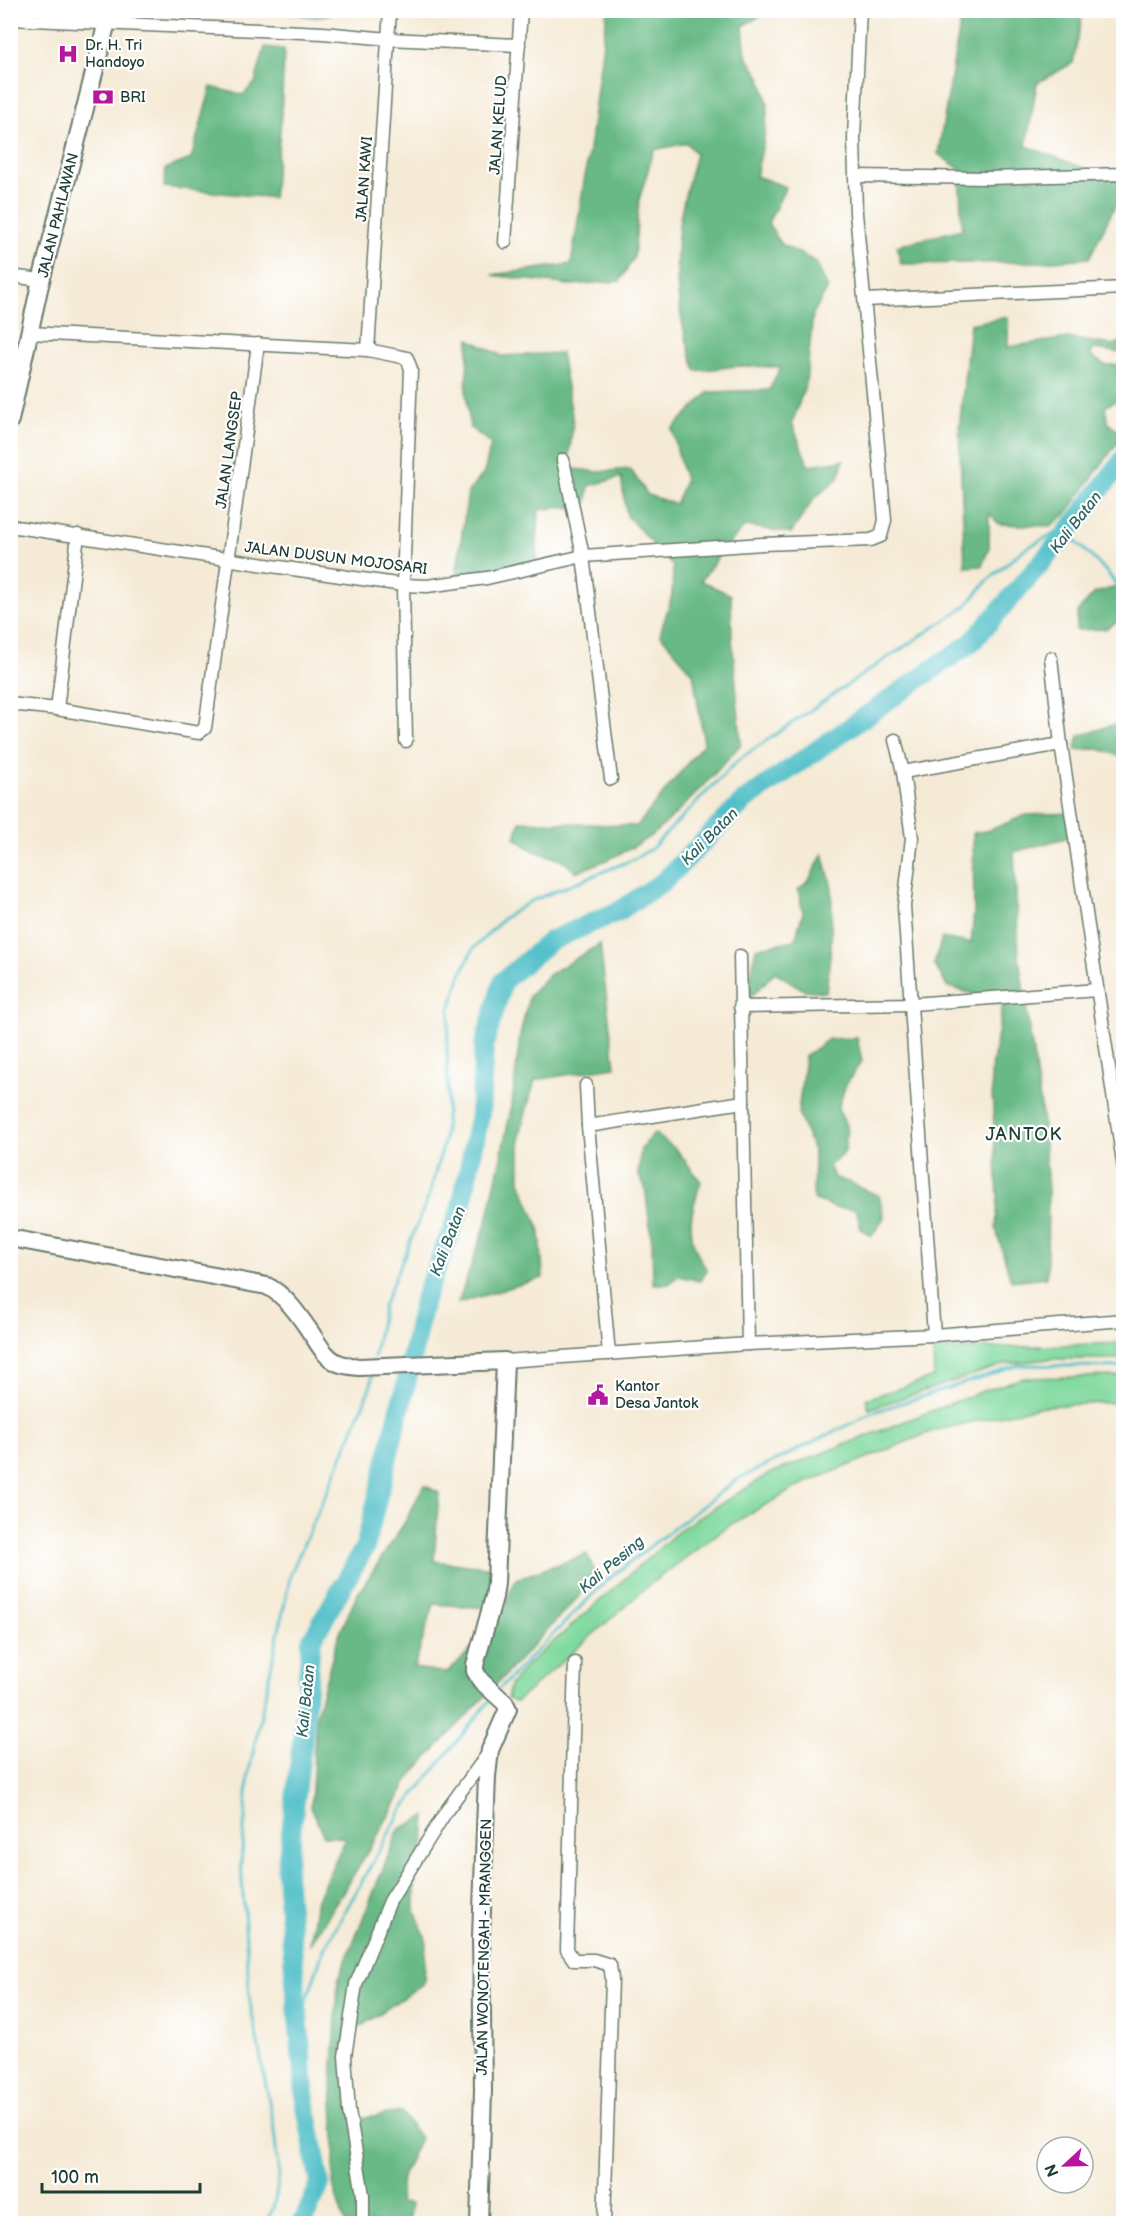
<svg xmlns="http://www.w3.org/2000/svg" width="1134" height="2234" font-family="'Balsamiq Sans',sans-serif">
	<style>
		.green { fill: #80d99e; stroke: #508b69; stroke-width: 1.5 }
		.forest { fill: #68b985; stroke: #447b5c; stroke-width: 1.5 }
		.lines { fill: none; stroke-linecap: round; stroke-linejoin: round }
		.stream { stroke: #52c0c9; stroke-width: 3 }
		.river { stroke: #52c0c9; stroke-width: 20 }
		.street-casing { stroke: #6a7a6c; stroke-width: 15 }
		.secondary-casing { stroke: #6a7a6c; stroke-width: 20 }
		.street { stroke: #fff; stroke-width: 12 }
		.secondary { stroke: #fff; stroke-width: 16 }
		.labels { text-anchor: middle; stroke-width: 4.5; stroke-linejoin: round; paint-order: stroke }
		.poi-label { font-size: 15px; fill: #1f3d34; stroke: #fff; text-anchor: start }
		.street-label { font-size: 15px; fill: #1f3d34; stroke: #fff }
		.water-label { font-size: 16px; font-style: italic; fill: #2e6461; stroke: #fff }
		.quarter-label { font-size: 18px; letter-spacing: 1.5px; fill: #1f3d34; stroke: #fff }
	</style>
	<rect width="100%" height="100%" fill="#fff"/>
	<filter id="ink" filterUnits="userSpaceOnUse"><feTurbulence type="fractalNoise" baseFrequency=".0167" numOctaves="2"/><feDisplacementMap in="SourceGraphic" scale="12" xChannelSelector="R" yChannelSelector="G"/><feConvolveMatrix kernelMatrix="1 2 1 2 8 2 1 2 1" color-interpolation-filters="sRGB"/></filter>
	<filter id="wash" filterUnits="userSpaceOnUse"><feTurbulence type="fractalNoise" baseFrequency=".008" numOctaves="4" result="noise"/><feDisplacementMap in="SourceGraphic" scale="24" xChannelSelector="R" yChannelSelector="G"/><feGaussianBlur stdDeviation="1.35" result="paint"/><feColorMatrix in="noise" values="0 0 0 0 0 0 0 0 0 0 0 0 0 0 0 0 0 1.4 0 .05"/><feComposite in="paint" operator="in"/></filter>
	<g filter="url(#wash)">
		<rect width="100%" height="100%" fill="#f5ead5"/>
		<g class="green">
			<path d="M1123 1343V1359H1049L1006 1364 869 1409 866 1399 934 1377 933 1350Z"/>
			<path d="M1123 1376V1402L1043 1406 933 1431 801 1485 728 1526 648 1586 516 1702 507 1699 510 1685 526 1666 683 1527 769 1474 983 1391 1022 1378Z"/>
		</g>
		<g class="forest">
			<path d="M966 10 1083 11 1073 63 1037 83 1026 146 1123 183V190L1089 258 1042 262 901 264 897 246 962 229 959 169 938 154 962 13Z"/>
			<path d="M281 11H340L317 18Z"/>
			<path d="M607 11H769L743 26 746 56 761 78 768 105 764 139 756 176 786 187 768 223 781 244 816 262 828 288 813 314 806 383 792 423 808 465 844 460 838 478 813 500 791 533 745 526 719 555 701 581 731 595 732 638 741 744C715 774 687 805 657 831 639 847 598 865 575 872L564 861 532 850 515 838 520 821 637 826 704 743 693 673 660 634 672 596 673 566 627 516 621 477 589 486 586 507 539 509 536 566 456 576 468 492 484 473 491 444 470 427 466 392 469 339 502 356 561 353 573 421 568 468 597 472 630 469 648 495 675 504 685 481 672 429 709 392 769 390 781 367 738 366 696 371C679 325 673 274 679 226 682 202 690 177 696 154L687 143 654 150 639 200 634 257 620 281 570 285 492 275 571 264 589 150Z"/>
			<path d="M265 47 284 49 281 122 273 198 164 187 165 169 191 159 211 87 243 95 255 83Z"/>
			<path d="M1008 317V347L1067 338 1113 345 1123 341V353L1094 349 1090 355 1105 365H1123V396L1105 407 1108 423 1123 435 1066 514 1051 526 999 524 989 513V548L982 566 965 567 959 430 970 324Z"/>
			<path d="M1123 585V625L1122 619 1105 629 1076 630 1078 611 1095 593Z"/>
			<path d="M1123 718V757L1099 749 1075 750 1079 736 1121 722Z"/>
			<path d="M1071 813 1073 836 1014 852 1019 958 1042 1114 1048 1190 1047 1277 1011 1281 996 1229 998 1197 991 1074 1003 1004 947 986 934 964 942 938 971 943 974 912 973 833 990 830 1026 815Z"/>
			<path d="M823 853 832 888 831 946 826 992 804 990 775 972 747 1001 756 948 795 940 803 912 798 890 809 880Z"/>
			<path d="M600 944 615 1067 535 1080 520 1134V1181L540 1231 543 1278 458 1303 487 1221 512 1105 520 1036 529 996 548 975Z"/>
			<path d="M857 1038 862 1061 846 1084 838 1109 847 1127 845 1152 829 1166 835 1179 849 1182 879 1196 884 1217 872 1236 861 1229 856 1209 836 1208 813 1199 814 1153 798 1113 805 1056 829 1039Z"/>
			<path d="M654 1133 677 1150 701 1182C688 1218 685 1238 707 1270L700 1281 678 1276 669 1284H653L652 1243 645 1187 638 1174 641 1149Z"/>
			<path d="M424 1485 439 1493 434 1561 493 1568 487 1608 434 1604 414 1668 447 1673 494 1627 516 1579 587 1554 597 1577 412 1774 375 1840 310 1945 317 1899 346 1838 324 1836 311 1809 316 1715 338 1637 357 1595 405 1522Z"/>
			<path d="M426 1816 424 1843 415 1879V1910L426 1939 424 1983 353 2032V2075L359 2118 402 2112 420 2138 402 2177 399 2203 411 2204 408 2223H345L333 2186 335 2138 332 2084 338 1980 399 1829Z"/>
		</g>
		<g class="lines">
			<g class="stream">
				<path d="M374 1357 383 1307 429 1196 444 1141 448 1095 447 1048 450 1009 461 974 473 949 504 918 531 901 632 860 651 849 738 760 878 664 965 607 988 580 1023 550 1054 533H1067L1107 572 1124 595"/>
				<path d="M499 1689 608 1579 736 1480 874 1412 1020 1365 1124 1367"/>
				<path d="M299 2023 323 1951 402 1810 491 1699"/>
				<path d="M266 2224 274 2205 279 2177 273 2122 250 2003 241 1863 249 1772 291 1573 340 1462 371 1385 372 1376"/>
			</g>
			<path class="river" d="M302 2224 320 2184 305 2100 286 1874 303 1735 311 1641 365 1547 405 1389 424 1299 461 1208 480 1114 484 1046 503 981 550 941 619 911 664 881 744 801 972 642 1061 540 1124 459"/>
		</g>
	</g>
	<g filter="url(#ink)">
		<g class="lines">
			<g class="street-casing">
				<g id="street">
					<path d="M10 19 323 33 389 39 519 45"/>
					<path d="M855 176 987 178 1124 174"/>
					<path d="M505 242 521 10"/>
					<path d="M10 276 41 280"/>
					<path d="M865 300 1124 288"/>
					<path d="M29 333 368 350 407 358 411 369 403 585 406 741"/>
					<path d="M368 350 390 10"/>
					<path d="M563 460 583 556 611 779"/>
					<path d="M10 526 272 566 403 585 427 586 487 578 583 556 763 544 871 540 881 536 885 520 856 213 854 138 860 10"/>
					<path d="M1051 658 1061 744 1124 1169"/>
					<path d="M10 704 57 709 199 733 205 728 258 344"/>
					<path d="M57 709 78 535"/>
					<path d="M895 740 903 772 912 838 904 906 934 1335"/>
					<path d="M903 772 1061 744"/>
					<path d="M740 956 748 1344"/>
					<path d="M740 1007 912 1004 1097 990"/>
					<path d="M586 1085 588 1126"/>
					<path d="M609 1354 588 1126 743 1102"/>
					<path d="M505 1361 748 1344 934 1335 1124 1320"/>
					<path d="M575 1663 567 1950 574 1960H594L610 1965 612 1979 604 2224"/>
					<path d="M363 2224V2195L349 2111 345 2056 356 1984 390 1901 447 1810 490 1751"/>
				</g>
			</g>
			<g class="secondary-casing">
				<g id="secondary">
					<path d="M10 420 39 289 110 10"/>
					<path d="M10 1238 267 1286C285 1295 298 1314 309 1330 317 1341 323 1355 336 1362 343 1366 351 1366 359 1367L505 1361 496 1583 494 1597 475 1665V1671L481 1681 505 1703 508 1709 490 1750 487 1776 481 1936 483 2090 479 2224"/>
				</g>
			</g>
			<use href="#street" class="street"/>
			<use href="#secondary" class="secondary"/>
		</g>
	</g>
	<defs>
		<g id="hospital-bare" transform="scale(1.62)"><path d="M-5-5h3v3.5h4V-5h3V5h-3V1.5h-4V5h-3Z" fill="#b5179e" stroke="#fff" stroke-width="2.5" paint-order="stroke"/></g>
		<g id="bank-bare" transform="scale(1.62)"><path d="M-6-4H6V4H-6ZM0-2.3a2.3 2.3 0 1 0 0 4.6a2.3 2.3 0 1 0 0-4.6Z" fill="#b5179e" stroke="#fff" stroke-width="2.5" paint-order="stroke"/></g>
		<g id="civic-bare" transform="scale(1.62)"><path d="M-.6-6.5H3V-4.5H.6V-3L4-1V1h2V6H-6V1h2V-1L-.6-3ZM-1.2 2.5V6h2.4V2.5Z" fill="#b5179e" stroke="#fff" stroke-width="2.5" paint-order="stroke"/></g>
	</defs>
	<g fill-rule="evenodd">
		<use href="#hospital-bare" x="68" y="54"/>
		<use href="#bank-bare" x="103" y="97"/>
		<use href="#civic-bare" x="598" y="1395"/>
	</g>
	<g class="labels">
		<g class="poi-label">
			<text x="85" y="50">Dr. H. Tri<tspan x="85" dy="17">Handoyo</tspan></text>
			<text x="120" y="102">BRI</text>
			<text x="615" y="1391">Kantor<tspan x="615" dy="17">Desa Jantok</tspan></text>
		</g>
		<g class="street-label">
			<text transform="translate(498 125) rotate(-86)" y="5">JALAN KELUD</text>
			<text transform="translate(364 179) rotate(-86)" y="5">JALAN KAWI</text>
			<text transform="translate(58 215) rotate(-76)" y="5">JALAN PAHLAWAN</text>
			<text transform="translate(229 450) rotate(-82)" y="5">JALAN LANGSEP</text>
			<text transform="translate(336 558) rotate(7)" y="5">JALAN DUSUN MOJOSARI</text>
			<text transform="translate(484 1947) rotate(-89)" y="5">JALAN WONOTENGAH - MRANGGEN</text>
		</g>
		<g class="water-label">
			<text transform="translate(1075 522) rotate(-52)" y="6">Kali Batan</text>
			<text transform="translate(709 836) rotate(-45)" y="6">Kali Batan</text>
			<text transform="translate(447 1241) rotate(-69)" y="6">Kali Batan</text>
			<text transform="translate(611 1564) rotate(-40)" y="6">Kali Pesing</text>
			<text transform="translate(305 1701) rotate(-84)" y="6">Kali Batan</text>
		</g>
		<g class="quarter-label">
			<text x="1024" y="1140">JANTOK</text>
		</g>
	</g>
	<rect width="1134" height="2234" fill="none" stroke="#fff" stroke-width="36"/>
	<g transform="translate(1065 2165) rotate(248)"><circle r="28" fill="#ffffff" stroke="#a5b1ae" stroke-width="1.5"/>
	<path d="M0-4.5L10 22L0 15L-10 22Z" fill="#b5179e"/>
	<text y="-9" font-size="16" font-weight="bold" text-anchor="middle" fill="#1f3d34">N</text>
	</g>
	<path d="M42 2183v9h158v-9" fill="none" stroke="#1f3d34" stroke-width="3"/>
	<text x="51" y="2183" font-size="18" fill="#1f3d34" stroke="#ffffff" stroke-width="4.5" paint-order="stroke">100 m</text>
</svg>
